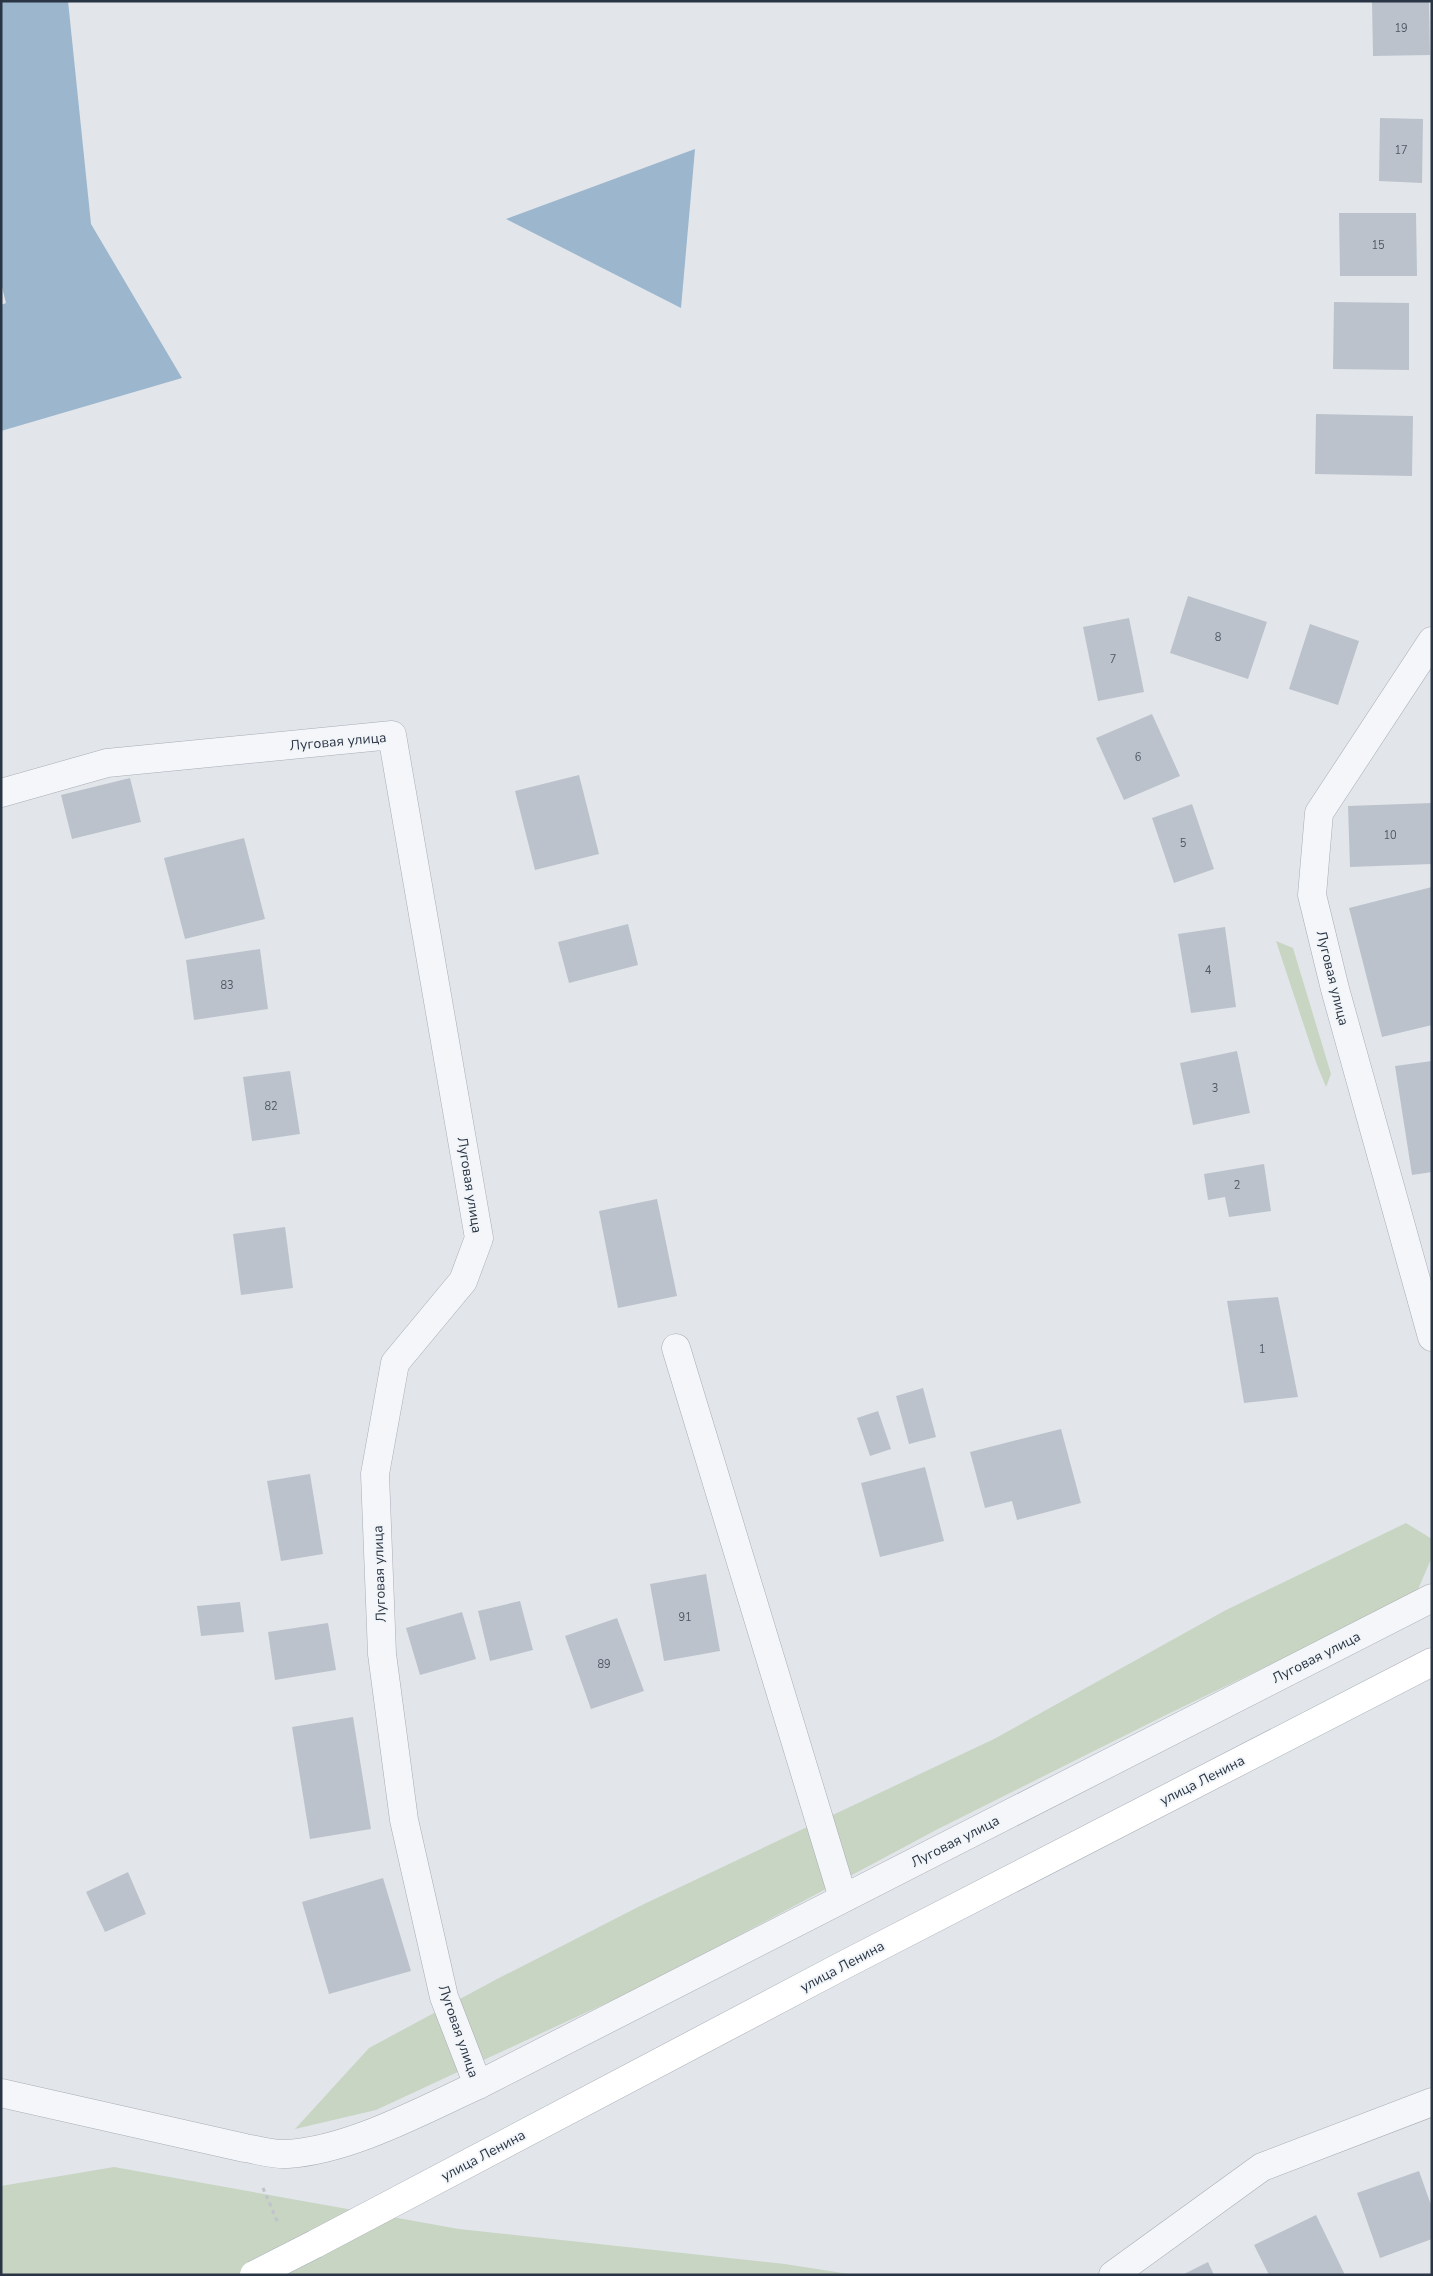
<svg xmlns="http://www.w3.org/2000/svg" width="1433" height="2276" font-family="'Nunito Sans',sans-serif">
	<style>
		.green { fill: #c8d5c2 }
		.water { fill: #9bb6cd }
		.building { fill: #bbc2cb }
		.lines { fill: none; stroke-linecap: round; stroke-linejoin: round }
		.minor-casing { stroke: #a7adb6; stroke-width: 29 }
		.secondary-casing { stroke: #a7adb6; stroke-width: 29 }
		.path { stroke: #c0c4ca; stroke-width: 3; stroke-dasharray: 4 4; stroke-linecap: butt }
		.minor { stroke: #f5f6f9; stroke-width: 28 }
		.secondary { stroke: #fff; stroke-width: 28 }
		.secondary-bridge-casing { stroke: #a7adb6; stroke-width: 29; stroke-linecap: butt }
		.secondary-bridge { stroke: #fff; stroke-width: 28 }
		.labels { text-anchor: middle; stroke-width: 4; stroke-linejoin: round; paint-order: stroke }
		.number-label { font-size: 11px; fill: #4e5866 }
		.street-label { font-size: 14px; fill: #293444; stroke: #f2f5f8 }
	</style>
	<rect width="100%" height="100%" fill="#e2e6eb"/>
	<g class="green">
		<path d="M1276 941 1293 948 1331 1074 1326 1087 1317 1065Z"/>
		<path d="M1406 1523 1432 1539V1557L1416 1594 1168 1714 936 1830 654 1981 376 2110 295 2129 369 2048 497 1979 644 1904 994 1739 1226 1610Z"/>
		<path d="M114 2167 459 2229 785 2264 855 2275H1V2186Z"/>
	</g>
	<g class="water">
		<path d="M1 1H68L91 224 182 378 1 431V305L6 303 1 283Z"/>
		<path d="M695 149 681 308 506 219Z"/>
	</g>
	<g class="building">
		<path d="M1372 1H1429L1430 55 1373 56Z"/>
		<path d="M1380 118 1423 119 1422 183 1379 181Z"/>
		<path d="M1339 213H1416L1417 276H1340Z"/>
		<path d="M1334 302 1409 303V370L1333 369Z"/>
		<path d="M1316 414 1413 416 1412 476 1315 474Z"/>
		<path d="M1188 596 1267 622 1248 679 1170 653Z"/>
		<path d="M1129 618 1144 692 1098 701 1083 627Z"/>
		<path d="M1310 624 1359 641 1338 705 1289 689Z"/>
		<path d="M1152 714 1180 776 1124 800 1096 738Z"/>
		<path d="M579 775 599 854 535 870 515 791Z"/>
		<path d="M130 778 141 822 72 839 61 795Z"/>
		<path d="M1432 803V864L1350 867 1348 806Z"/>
		<path d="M1192 804 1214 869 1174 883 1152 818Z"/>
		<path d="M244 838 265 919 185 939 164 858Z"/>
		<path d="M1432 887V1025L1382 1037 1349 908Z"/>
		<path d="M628 924 638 965 569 983 558 942Z"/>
		<path d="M1225 927 1236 1007 1191 1013 1178 934Z"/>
		<path d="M260 949 268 1009 194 1020 186 960Z"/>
		<path d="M1237 1051 1250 1113 1193 1125 1180 1063Z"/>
		<path d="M1432 1061V1172L1412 1175 1395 1066Z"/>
		<path d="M290 1071 300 1134 252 1141 243 1077Z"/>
		<path d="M1264 1164 1271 1211 1229 1217 1225 1197 1208 1200 1204 1174Z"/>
		<path d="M657 1199 677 1296 618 1308 599 1211Z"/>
		<path d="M285 1227 293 1288 241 1295 233 1234Z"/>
		<path d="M1278 1297 1298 1397 1244 1403 1227 1301Z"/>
		<path d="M923 1388 936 1437 909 1444 896 1396Z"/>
		<path d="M878 1411 891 1449 870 1456 857 1418Z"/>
		<path d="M1061 1429 1081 1503 1017 1520 1012 1501 985 1508 970 1452Z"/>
		<path d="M925 1467 944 1541 880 1557 861 1483Z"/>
		<path d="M310 1474 323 1554 281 1561 267 1481Z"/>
		<path d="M706 1574 720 1651 664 1661 650 1584Z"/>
		<path d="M520 1601 533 1650 490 1661 478 1611Z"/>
		<path d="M240 1602 244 1632 201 1636 197 1606Z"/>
		<path d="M462 1612 476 1659 420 1675 406 1628Z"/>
		<path d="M617 1618 644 1691 591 1709 565 1636Z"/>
		<path d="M328 1623 336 1670 275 1680 268 1632Z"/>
		<path d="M353 1717 371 1829 310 1839 292 1727Z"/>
		<path d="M128 1872 146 1914 105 1932 86 1892Z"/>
		<path d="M383 1878 411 1971 329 1994 302 1902Z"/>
		<path d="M1419 2171 1432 2208V2239L1380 2258 1357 2193Z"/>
		<path d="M1316 2215 1345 2275H1269L1254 2245Z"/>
		<path d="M1208 2262 1214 2275H1182Z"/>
	</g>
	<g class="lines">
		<g class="minor-casing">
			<g id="minor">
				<path d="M1432 641 1319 813 1312 895 1335 989 1432 1337"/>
				<path d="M1 793 107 763 392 735 479 1238 463 1281 395 1363 375 1474 382 1654 404 1820 444 1997 478 2085"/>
				<path d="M676 1348 843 1898"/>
				<path d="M1 2093 245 2148C258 2150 274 2155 287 2154 350 2150 421 2111 478 2085L1432 1598"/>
				<path d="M1113 2275 1262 2167 1432 2102"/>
			</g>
		</g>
		<g class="secondary-casing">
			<path id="secondary" d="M315 2244 840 1967 1432 1662"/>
		</g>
		<path class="path" d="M263 2188 278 2223"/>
		<use href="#minor" class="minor"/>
		<use href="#secondary" class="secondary"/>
		<g class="secondary-bridge-casing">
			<path id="secondary-bridge" d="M254 2275 315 2244"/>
		</g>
		<use href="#secondary-bridge" class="secondary-bridge"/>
	</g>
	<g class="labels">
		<g class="number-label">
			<text x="1401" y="32">19</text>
			<text x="1401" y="154">17</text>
			<text x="1378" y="249">15</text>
			<text x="1218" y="641">8</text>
			<text x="1113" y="663">7</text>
			<text x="1138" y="761">6</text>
			<text x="1390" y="839">10</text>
			<text x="1183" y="847">5</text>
			<text x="1208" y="974">4</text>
			<text x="227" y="989">83</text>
			<text x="1215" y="1092">3</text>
			<text x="271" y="1110">82</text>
			<text x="1237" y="1189">2</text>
			<text x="1262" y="1353">1</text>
			<text x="685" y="1621">91</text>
			<text x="604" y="1668">89</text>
		</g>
		<g class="street-label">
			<text transform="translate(338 741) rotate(-5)" y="5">Луговая улица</text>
			<text transform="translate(1333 978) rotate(76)" y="5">Луговая улица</text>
			<text transform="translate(470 1185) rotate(81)" y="5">Луговая улица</text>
			<text transform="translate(379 1574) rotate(-92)" y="5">Луговая улица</text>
			<text transform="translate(1316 1657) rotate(-27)" y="5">Луговая улица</text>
			<text transform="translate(1202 1780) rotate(-27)" y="5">улица Ленина</text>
			<text transform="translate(955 1841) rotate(-27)" y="5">Луговая улица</text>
			<text transform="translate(842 1966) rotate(-28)" y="5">улица Ленина</text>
			<text transform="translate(459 2031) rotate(71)" y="5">Луговая улица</text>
			<text transform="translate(483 2155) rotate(-28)" y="5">улица Ленина</text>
		</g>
	</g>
	<rect width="1433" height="2276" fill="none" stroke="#293444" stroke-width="5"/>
</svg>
